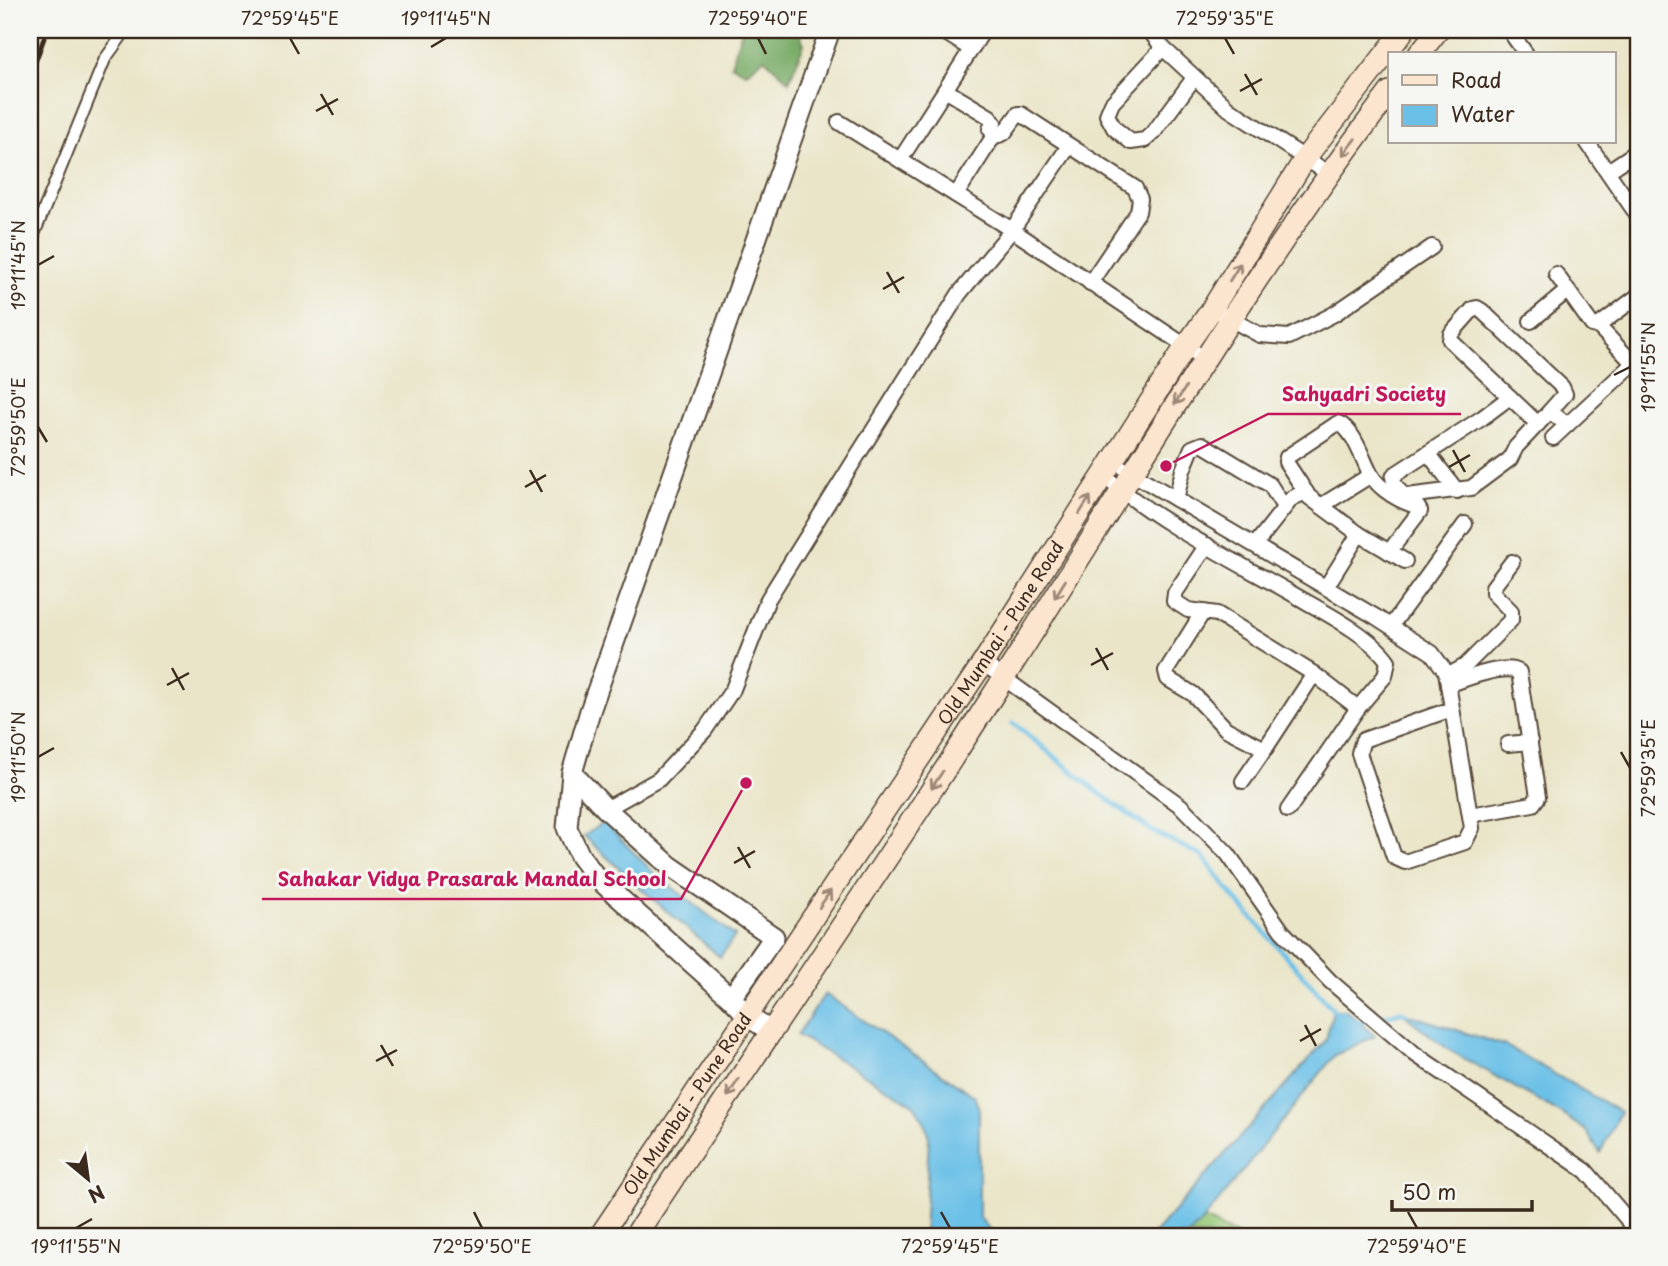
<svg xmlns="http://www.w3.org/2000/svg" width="1668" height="1266" font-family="'Playpen Sans',sans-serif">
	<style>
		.green { fill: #97c878; stroke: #69794b; stroke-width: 2 }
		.forest { fill: #79ac68; stroke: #5a6b43; stroke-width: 2 }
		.water { fill: #6ac0e7; stroke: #527582; stroke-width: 2 }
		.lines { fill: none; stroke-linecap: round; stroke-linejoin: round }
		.stream { stroke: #6ac0e7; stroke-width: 5 }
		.pedestrian-casing { stroke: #554638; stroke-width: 14 }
		.minor-casing { stroke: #554638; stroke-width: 18 }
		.tertiary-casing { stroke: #554638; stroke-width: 23 }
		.secondary-casing { stroke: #554638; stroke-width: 24 }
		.pedestrian { stroke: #fff; stroke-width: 10 }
		.minor { stroke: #fff; stroke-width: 14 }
		.tertiary { stroke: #fff; stroke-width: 19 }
		.secondary { stroke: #fce5cf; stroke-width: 21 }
		.rail { stroke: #3b2a1e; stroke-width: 5 }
		.oneway { stroke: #9c8876 }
		.ticks { fill: none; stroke: #3b2a1e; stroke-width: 2.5 }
		.labels { text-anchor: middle; stroke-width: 6; stroke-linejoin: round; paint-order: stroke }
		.street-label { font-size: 18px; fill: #3b2a1e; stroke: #f6f6f2 }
		.leader { fill: none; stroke: #c2185b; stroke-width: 2.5 }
		.callout-dot { fill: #c2185b; stroke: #f6f6f2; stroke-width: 2.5 }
		.callout-label { font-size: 19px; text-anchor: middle; font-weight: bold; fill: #c2185b; stroke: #f6f6f2; stroke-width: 6; stroke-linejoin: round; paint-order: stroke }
		.neatline { fill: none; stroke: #3b2a1e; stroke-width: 2.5 }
		.ticks-label { font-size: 18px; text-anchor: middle; fill: #3b2a1e }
	</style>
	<rect width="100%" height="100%" fill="#f6f6f2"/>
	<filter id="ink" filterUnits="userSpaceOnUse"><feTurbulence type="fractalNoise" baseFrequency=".0143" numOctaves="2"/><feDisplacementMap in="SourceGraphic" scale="14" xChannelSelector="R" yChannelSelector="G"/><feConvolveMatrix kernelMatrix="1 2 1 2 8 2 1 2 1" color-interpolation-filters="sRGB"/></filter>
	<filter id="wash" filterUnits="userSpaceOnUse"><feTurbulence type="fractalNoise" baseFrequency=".00686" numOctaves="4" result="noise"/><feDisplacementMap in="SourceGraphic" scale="28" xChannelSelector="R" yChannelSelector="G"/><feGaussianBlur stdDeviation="1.57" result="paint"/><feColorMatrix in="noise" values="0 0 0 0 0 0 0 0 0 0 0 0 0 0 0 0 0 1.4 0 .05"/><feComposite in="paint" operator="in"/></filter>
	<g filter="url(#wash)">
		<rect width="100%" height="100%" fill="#eae5c8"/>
		<path class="green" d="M1204 1219 1238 1236H1188Z"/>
		<path class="forest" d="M742 30H798L804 44 789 81 764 58 746 73 731 65Z"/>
		<g class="water">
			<path d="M604 822 655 874 735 936 720 957 646 893 584 836Z"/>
			<path d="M825 994 974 1096 979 1109V1217L995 1236H924L929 1137 924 1121 913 1104 797 1035Z"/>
			<path d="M1333 1010H1346L1375 1036 1335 1055 1204 1219 1188 1236H1152L1326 1040Z"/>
			<path d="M1401 1012 1506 1046 1620 1112 1600 1153 1586 1131 1562 1114 1449 1050Z"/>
		</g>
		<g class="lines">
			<g class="stream">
				<path d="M1013 723 1099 793 1152 831 1202 856 1233 896 1338 1015"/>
				<path d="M1352 1023 1401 1012 1406 1014"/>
			</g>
		</g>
	</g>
	<g filter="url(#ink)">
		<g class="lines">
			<g class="pedestrian-casing">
				<path id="pedestrian" d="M30 244 105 59 126 30"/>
			</g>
			<g class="minor-casing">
				<g id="minor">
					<path d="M941 30 971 49"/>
					<path d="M1149 30 1163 48 1229 109 1328 173"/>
					<path d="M1509 30 1526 54"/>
					<path d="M1163 48 1112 103 1107 115 1114 128 1131 142 1145 140 1154 132 1194 78"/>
					<path d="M945 90 990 117 994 123 990 129 995 134"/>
					<path d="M839 122 1012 230 1205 359"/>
					<path d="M1587 142 1638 216"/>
					<path d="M900 160 983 31"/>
					<path d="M1608 171 1638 151"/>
					<path d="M956 195 995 134 999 135 1004 133 1018 114H1021L1135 188 1140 199 1138 212 1090 283"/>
					<path d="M1556 274 1592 325 1598 326"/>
					<path d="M1223 315 1260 335 1289 337 1334 314 1432 247"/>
					<path d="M1531 321 1568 290"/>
					<path d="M1633 363 1598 326 1638 296"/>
					<path d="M1510 397 1482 418 1394 475C1391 482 1400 494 1407 496L1471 488 1510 459 1516 447 1550 411 1567 425"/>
					<path d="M1538 424 1450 340 1451 334 1473 309 1477 308 1482 311 1562 387 1565 394 1550 411"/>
					<path d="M1553 438 1638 359"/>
					<path d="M1428 453 1457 491"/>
					<path d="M1125 469 1376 617 1432 653 1446 672 1472 828 1465 842 1405 862 1394 857 1359 753 1363 740 1452 709"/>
					<path d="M1104 476C1160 524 1228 557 1291 593 1320 610 1369 634 1388 661L1385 676 1358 708 1288 810"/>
					<path d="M1176 499 1183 470 1192 448 1202 444 1270 485 1284 507"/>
					<path d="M1321 506 1371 475"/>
					<path d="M1359 534 1309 497 1286 462 1287 457 1338 423C1354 429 1363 461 1371 475 1380 490 1401 502 1417 506L1420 511 1389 552"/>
					<path d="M1207 545 1175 593 1174 601 1188 610 1217 614 1314 674 1358 708"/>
					<path d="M1255 545 1292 498 1306 492"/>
					<path d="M1326 587 1359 534 1405 561"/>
					<path d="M1203 612 1166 671 1168 679 1193 694 1226 729 1265 749 1314 674"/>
					<path d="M1391 626 1465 524"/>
					<path d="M983 663 1181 806 1228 854 1282 931 1330 981 1415 1054 1586 1171 1627 1219 1636 1236"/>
					<path d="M1447 676 1465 666 1511 620V611L1493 593V587L1512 562"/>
					<path d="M1448 685C1465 679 1504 663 1519 672L1538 797 1533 804 1470 815"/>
					<path d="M1508 744 1530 742"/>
					<path d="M1243 781 1265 749"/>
					<path d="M606 809 659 779 705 730 733 689 768 599 854 461 959 294 1012 230 1069 146"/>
				</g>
			</g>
			<g class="tertiary-casing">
				<g id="tertiary">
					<path d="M572 773 606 809 670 866 774 937 731 998"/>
					<path d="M770 1031 749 1017 731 998 595 876 580 856 567 828 572 773 590 711 830 30"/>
				</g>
			</g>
			<g class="secondary-casing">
				<g id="secondary">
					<path d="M1419 54 1438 30"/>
					<path id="s1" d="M600 1236 983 663 1186 346 1212 309 1306 157 1404 30"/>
					<path d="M635 1236C759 1048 887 863 1007 673 1132 477 1249 277 1390 92"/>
				</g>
			</g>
			<use href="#pedestrian" class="pedestrian"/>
			<use href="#minor" class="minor"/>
			<use href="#tertiary" class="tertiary"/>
			<use href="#secondary" class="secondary"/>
			<g class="rail">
				<path d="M30 45 35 30"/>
				<path d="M30 76 47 30"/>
			</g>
		</g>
		<defs><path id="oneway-shaft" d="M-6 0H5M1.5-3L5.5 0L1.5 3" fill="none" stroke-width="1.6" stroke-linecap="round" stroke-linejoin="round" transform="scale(1.75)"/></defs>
		<g class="oneway">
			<use href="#oneway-shaft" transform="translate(1349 147) rotate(127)"/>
			<use href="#oneway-shaft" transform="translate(1235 272) rotate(-58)"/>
			<use href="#oneway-shaft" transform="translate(1180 396) rotate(123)"/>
			<use href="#oneway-shaft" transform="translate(1085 505) rotate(-57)"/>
			<use href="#oneway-shaft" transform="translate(1060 589) rotate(122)"/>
			<use href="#oneway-shaft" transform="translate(937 780) rotate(123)"/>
			<use href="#oneway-shaft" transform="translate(825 899) rotate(-56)"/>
			<use href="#oneway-shaft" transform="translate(733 1088) rotate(123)"/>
		</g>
	</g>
	<path class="ticks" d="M290 38 299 54M758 38 766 54M1225 38 1234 54M431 47 446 38M1245 74 1257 95M1240 91 1262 79M321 94 333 115M316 111 338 99M38 265 54 256M887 272 899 293M883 289 904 277M1614 375 1630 367M38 427 47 442M1453 450 1465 472M1449 467 1470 455M530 470 542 492M525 487 546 475M1096 648 1108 670M1091 665 1113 653M172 668 184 690M167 685 189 673M1621 752 1630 768M38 757 54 748M738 847 750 868M734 863 755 851M1305 1025 1316 1046M1300 1041 1321 1029M381 1045 393 1066M376 1061 397 1050M474 1212 482 1228M941 1212 950 1228M1408 1212 1417 1228M76 1228 92 1219"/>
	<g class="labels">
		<g class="street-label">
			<text dy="6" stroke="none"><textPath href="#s1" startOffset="724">Old Mumbai - Pune Road</textPath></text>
			<text dy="6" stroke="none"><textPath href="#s1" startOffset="158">Old Mumbai - Pune Road</textPath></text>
		</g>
	</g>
	<path class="leader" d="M1166 466L1268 414H1461M746 783L681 899H262"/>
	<g class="callout-dot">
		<circle cx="1166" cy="466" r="7"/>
		<circle cx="746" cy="783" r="7"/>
	</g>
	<g class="callout-label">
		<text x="1364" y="401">Sahyadri Society</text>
		<text x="472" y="886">Sahakar Vidya Prasarak Mandal School</text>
	</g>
	<rect width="1668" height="1266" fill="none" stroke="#f6f6f2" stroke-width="77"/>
	<rect x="1388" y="52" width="228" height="91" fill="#f6f6f2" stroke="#aba49d" stroke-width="2"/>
	<rect x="1402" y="75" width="35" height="10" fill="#fce5cf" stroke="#aba49d" stroke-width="2"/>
	<text x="1451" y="88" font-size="21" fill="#3b2a1e">Road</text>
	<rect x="1402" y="105" width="35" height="21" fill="#6ac0e7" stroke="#aba49d" stroke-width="2"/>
	<text x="1451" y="122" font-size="21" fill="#3b2a1e">Water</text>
	<g transform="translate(88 1179) rotate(151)" stroke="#f6f6f2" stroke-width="5" paint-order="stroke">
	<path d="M0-5L12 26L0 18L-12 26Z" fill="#3b2a1e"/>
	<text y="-10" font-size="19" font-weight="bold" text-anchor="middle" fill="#3b2a1e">N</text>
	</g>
	<path d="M1392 1200v10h140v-10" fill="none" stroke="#3b2a1e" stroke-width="3.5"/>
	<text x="1402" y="1200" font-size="21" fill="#3b2a1e" stroke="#f6f6f2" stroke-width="5" paint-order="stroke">50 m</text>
	<rect x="38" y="38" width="1592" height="1190" class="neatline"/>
	<g class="ticks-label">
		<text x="290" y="25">72°59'45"E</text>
		<text x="446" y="25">19°11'45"N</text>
		<text x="758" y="25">72°59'40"E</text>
		<text x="1225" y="25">72°59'35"E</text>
		<text transform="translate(19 265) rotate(-90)" y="6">19°11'45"N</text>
		<text transform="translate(1649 367) rotate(-90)" y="6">19°11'55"N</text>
		<text transform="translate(19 427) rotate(-90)" y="6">72°59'50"E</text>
		<text transform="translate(19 757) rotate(-90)" y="6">19°11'50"N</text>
		<text transform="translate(1649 768) rotate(-90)" y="6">72°59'35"E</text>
		<text x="76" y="1253">19°11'55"N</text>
		<text x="482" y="1253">72°59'50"E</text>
		<text x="950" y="1253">72°59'45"E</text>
		<text x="1417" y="1253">72°59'40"E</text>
	</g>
</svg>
